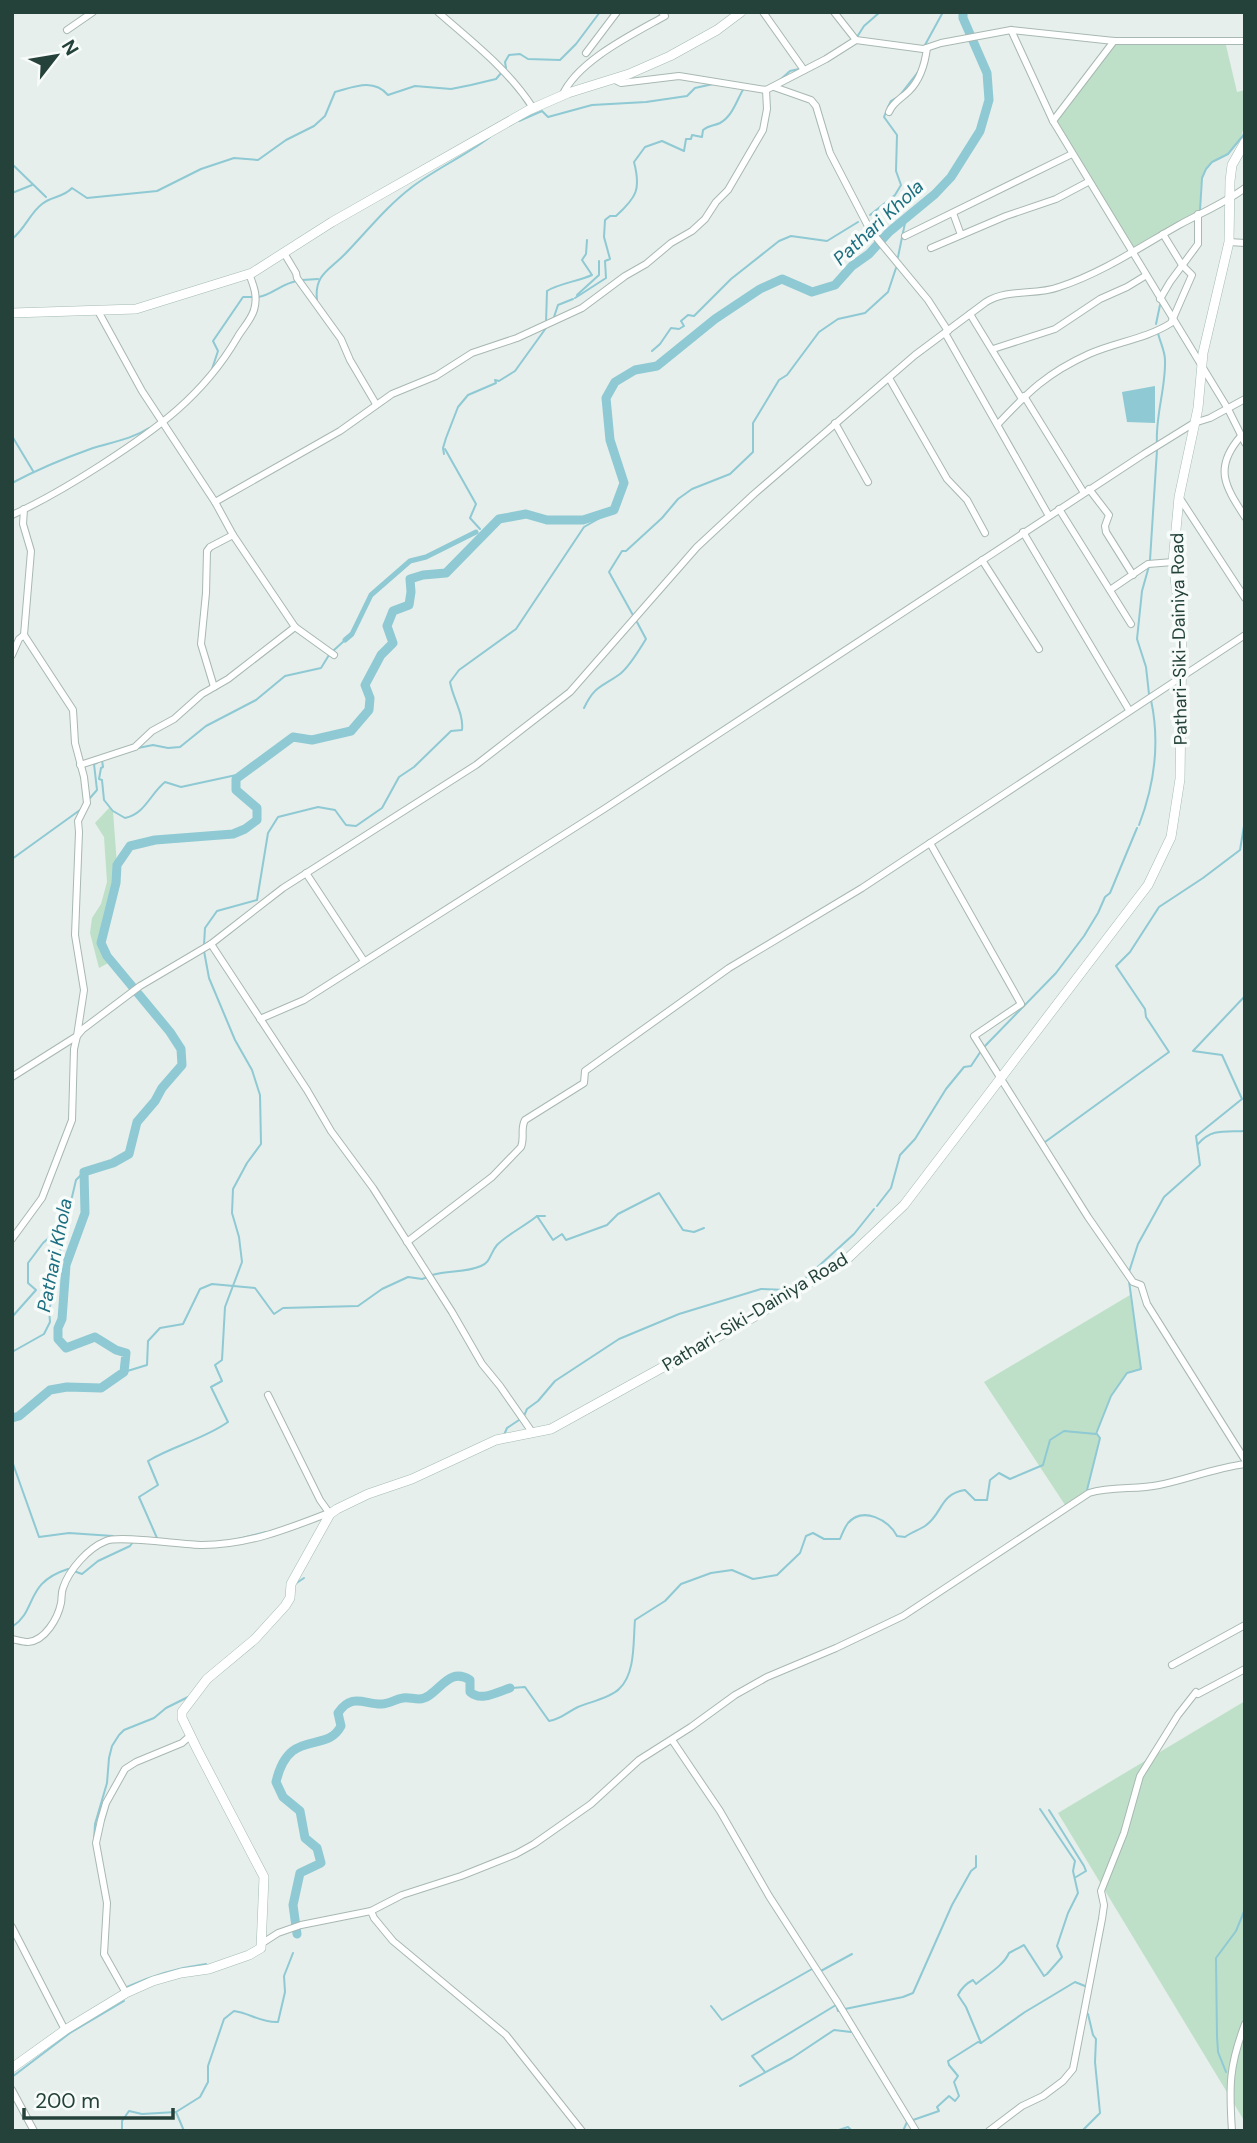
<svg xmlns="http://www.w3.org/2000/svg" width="1257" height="2143" font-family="'DM Sans',sans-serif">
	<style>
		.green { fill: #bfe0c8 }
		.water { fill: #8ec9d4 }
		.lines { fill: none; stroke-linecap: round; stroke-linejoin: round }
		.stream { stroke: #8ec9d4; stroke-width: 2 }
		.canal { stroke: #8ec9d4; stroke-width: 5 }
		.river { stroke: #8ec9d4; stroke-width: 9 }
		.street-casing { stroke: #a8b8b2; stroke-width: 8 }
		.secondary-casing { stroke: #a4bbb3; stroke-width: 10 }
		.street { stroke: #fff; stroke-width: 6 }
		.secondary { stroke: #fff; stroke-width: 9 }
		.labels { text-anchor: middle; stroke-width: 7; stroke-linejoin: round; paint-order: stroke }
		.street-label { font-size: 18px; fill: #24423a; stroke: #f7fbf9 }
		.water-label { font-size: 19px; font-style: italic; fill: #1c6f80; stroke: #f7fbf9 }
	</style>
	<rect width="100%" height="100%" fill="#e6efeb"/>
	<g class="green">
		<path d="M1114 41H1225L1237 92 1245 90C1245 116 1249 138 1225 156 1217 162 1208 161 1204 172 1199 182 1201 199 1200 211L1132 253 1053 121Z"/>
		<path d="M109 808 113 811 117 865 116 883 101 943 112 961 99 968 90 933 92 918 101 904 107 882 104 837 95 823Z"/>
		<path d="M1130 1295 1141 1369 1127 1373 1111 1396 1096 1433 1100 1438 1086 1494 1067 1508 984 1382Z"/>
		<path d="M1245 1701V2122L1058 1813Z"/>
	</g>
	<path class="water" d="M1155 386V423L1127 422 1122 392Z"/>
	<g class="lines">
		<g class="stream">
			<path d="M857 37 864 26 880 12"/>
			<path d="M925 45 943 12"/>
			<path d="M835 50 848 42"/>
			<path d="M506 68 505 62 509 55 520 54 528 59 560 60 576 44 600 12"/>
			<path d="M780 80 790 71 799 69"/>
			<path d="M900 95 918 72"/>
			<path d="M888 107 891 101 896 98"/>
			<path d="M519 121 542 111 548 117 592 105 646 102 687 96 695 88 713 84"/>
			<path d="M12 164 46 197"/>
			<path d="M12 193 32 185"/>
			<path d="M1200 210 1202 178 1206 169 1212 162 1228 154 1245 133"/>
			<path d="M870 215 895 195 901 185 896 171 897 135 884 117 886 112"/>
			<path d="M12 239C25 229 30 213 42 204 51 196 63 198 72 188L87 198 157 191 201 169 234 158 258 160 286 140 314 126 325 116 335 92C354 87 373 78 388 95L415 86 451 89 471 85 496 79 502 72"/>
			<path d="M1195 253 1201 244V222"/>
			<path d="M898 257 906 218"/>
			<path d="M302 280 318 279"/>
			<path d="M577 295 599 275V261"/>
			<path d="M258 297C271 296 282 283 297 281"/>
			<path d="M575 298 606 278 605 261 610 259 604 237 605 220 610 216H616C637 197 641 189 634 162L645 147 662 141 684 151 686 139H691L692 135 702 137 703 130C709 125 714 126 720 123 733 116 737 99 744 88"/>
			<path d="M317 300C314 274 330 270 346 253 368 230 387 206 412 187 437 168 465 156 490 137"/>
			<path d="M554 317 558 305 573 299"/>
			<path d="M546 323 547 291C557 284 579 281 592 275L582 260 586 254 587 240"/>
			<path d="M1156 324 1160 305"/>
			<path d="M652 351 660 344 671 328 679 329 684 326 681 321 688 315 694 316 731 279 779 241 791 236 827 241 858 222"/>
			<path d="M212 369 218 351 213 341 243 297H252"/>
			<path d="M12 436 33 471"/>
			<path d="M1157 444C1155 416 1166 388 1165 360 1165 351 1160 342 1158 333"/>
			<path d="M445 449 476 504 470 518 480 529"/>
			<path d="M444 454 443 448 446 438 458 407 468 395 496 383 495 380 499 381 515 371 546 328"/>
			<path d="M12 483C38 469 65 458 93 448 113 442 132 439 149 428"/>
			<path d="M1150 560 1157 450"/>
			<path d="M1149 566 1142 591 1137 639 1146 667 1149 694"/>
			<path d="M634 617 609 572 622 551H626L662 518 678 499 692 489 730 474 753 452V423L779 380 787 375 819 332 838 319 865 313 888 292 896 268"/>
			<path d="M333 651 345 640"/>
			<path d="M584 708C595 685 602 687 620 674 630 666 639 650 646 639L637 622"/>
			<path d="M138 748 153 745 168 748 180 747 206 726 256 700 285 676 321 668 329 655"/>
			<path d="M102 760 103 767 101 768 99 779 102 780 104 800 112 810"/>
			<path d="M90 798 97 790 94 764 97 763"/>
			<path d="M113 811 125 818C145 814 150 794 165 782L181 787 241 774"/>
			<path d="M1139 825C1154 786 1160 742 1151 700"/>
			<path d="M12 859 80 810"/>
			<path d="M204 945 205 928 217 911 257 900 268 833 278 817 318 807 335 810 346 825 356 826 382 808 399 777 414 767 451 731 462 730C464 714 453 699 450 682L459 670 516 629 584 527 614 510"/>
			<path d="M984 1047 1056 973 1084 936 1098 913 1105 897 1110 893 1137 828"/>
			<path d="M1045 1142 1169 1052 1146 1017 1145 1009 1116 966 1130 952 1159 907 1203 878 1240 850 1245 820"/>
			<path d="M1198 1144C1212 1128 1225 1132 1245 1131"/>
			<path d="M877 1206 891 1188 900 1155 915 1139 946 1089 964 1067 971 1066 981 1051"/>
			<path d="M537 1216 553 1240 562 1234 566 1240 607 1225 618 1214 659 1193 683 1230 694 1232 704 1228"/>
			<path d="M1129 1272 1138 1244 1164 1197 1200 1165 1196 1136 1242 1099 1222 1055 1193 1051 1245 996"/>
			<path d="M432 1275C449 1270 465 1273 481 1266 491 1262 490 1253 497 1245 508 1234 525 1226 537 1216H545"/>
			<path d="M12 1317 36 1290 28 1283V1263L43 1243 67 1222"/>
			<path d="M12 1352 44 1334 50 1322 49 1309 57 1285 61 1244 76 1180 83 1173"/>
			<path d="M124 1372 147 1365 148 1341 160 1328 183 1324 200 1289 212 1284 255 1288 274 1314 283 1308 358 1306 382 1289 408 1277 422 1279 428 1277"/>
			<path d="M524 1416 527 1409 538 1401 555 1381 619 1339 679 1314 761 1289 786 1290 800 1283 854 1234 874 1209"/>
			<path d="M504 1435 507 1428 519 1420"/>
			<path d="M12 1461 39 1537 69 1533 113 1536"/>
			<path d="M1087 1490 1100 1438 1097 1434"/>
			<path d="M157 1538 139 1497 158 1485 148 1461C173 1446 204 1439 228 1422L211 1387 222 1381 215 1365 222 1360 225 1307 242 1262 239 1237 232 1213 233 1189 247 1163 261 1144 260 1095 252 1070 235 1040 209 978 204 951"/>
			<path d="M238 1539 266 1532"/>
			<path d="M295 1584 304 1578"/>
			<path d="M12 1627C38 1610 24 1583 68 1569L82 1574 98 1561 130 1546 133 1542"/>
			<path d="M512 1688 525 1687 549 1721C562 1719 567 1712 578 1707 590 1702 610 1698 619 1689 636 1674 633 1640 635 1620L665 1601 681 1584 711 1573 732 1570 753 1579 777 1575 800 1553 806 1536 813 1533 824 1539H840C842 1534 845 1527 848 1523 863 1506 889 1520 897 1536L905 1537C912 1532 919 1530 925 1526 943 1514 939 1494 965 1490L975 1500H987L990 1480 999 1473 1010 1479 1043 1465 1050 1440 1064 1431 1096 1434 1111 1396 1127 1373 1141 1369 1129 1281"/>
			<path d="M1049 1810 1084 1866 1086 1871 1076 1877"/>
			<path d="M94 1841 95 1824 107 1783 109 1758 112 1746 119 1735 124 1730 154 1718 166 1708 188 1697"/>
			<path d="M819 1972 852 1954"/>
			<path d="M127 1987C153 1975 177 1968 206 1964"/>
			<path d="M711 2006 722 2020 812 1969"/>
			<path d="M845 2009 903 1997 913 1993 952 1905 971 1871 976 1867V1856"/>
			<path d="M981 2043 966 2007 958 1995C961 1989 967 1983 973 1980L976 1984C987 1975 1004 1965 1009 1953L1024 1945 1044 1976 1047 1974 1062 1957 1057 1946 1068 1913 1078 1893 1073 1871 1075 1861 1040 1809"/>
			<path d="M765 2072 752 2056 836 2005 838 2011 841 2010"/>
			<path d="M1226 2072 1218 2052 1217 2036 1216 1958 1236 1931 1245 1909"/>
			<path d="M12 2077 70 2033 124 2001"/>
			<path d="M740 2086 792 2058 834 2030 851 2032"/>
			<path d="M176 2112 184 2131"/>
			<path d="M913 2120 939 2111 937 2107 949 2096 955 2101 959 2096 954 2082 958 2076 949 2065 948 2061 978 2042 981 2043 1025 2012 1075 1982 1085 1986"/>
			<path d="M122 2131V2121L129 2111 142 2114 176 2112 200 2097 208 2082V2066L224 2019 234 2011C250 2013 261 2023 278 2022L285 1992 284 1976 293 1953"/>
			<path d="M815 2131H823"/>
			<path d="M836 2131 848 2127 852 2131"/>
			<path d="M903 2131 907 2122"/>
			<path d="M1082 2131 1100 2113 1095 2062 1096 2039 1093 2035 1088 2014 1085 2012"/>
		</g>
		<path class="canal" d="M345 640 352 634 371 595 410 561 426 557 476 532"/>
		<g class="river">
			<path d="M12 1418 19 1416 50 1390 67 1387 101 1388 124 1372 126 1353 116 1350 95 1337 66 1348 58 1339V1328L62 1319 66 1265 85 1213 84 1172 113 1163 129 1154 137 1122 155 1101 162 1088 182 1065 181 1049 170 1032 107 956 101 943 116 883 117 865 130 846 155 840 233 834 245 829 257 820V808L236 790V779L293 737 312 740 351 731 369 710 370 698 365 685 381 655 393 643 387 626 393 611 409 605 411 592 410 579 423 575 446 573 499 519 526 514 547 520H583L614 510 624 483 610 440 606 398 615 382 635 370 657 366 715 319 760 289 782 279 812 292 835 285 852 266 869 254 889 232 935 194 951 177 980 131 989 100 987 73 963 18V12"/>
			<path d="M297 1934 293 1905 300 1873 321 1863 317 1848 305 1838 300 1811 283 1797 276 1782C289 1726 326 1755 341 1726L338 1713C352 1692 365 1705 382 1704 389 1704 396 1699 403 1698 408 1697 413 1699 419 1699 438 1698 447 1665 470 1680V1692C481 1702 497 1692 510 1688"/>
		</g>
		<g class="street-casing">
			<g id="street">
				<path d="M438 12C472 42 508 69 533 108"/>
				<path d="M763 12 804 70"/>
				<path d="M834 12 856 40"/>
				<path d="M67 30 93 12"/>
				<path d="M1011 30 1053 121 1228 409 1245 443"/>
				<path d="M586 53 617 12"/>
				<path d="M613 79 621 83 679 76 766 90 826 59 856 40 923 49 941 43 1011 30 1114 41H1245"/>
				<path d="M774 87 811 100 816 106 830 153 870 230 928 300 948 331"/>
				<path d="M562 96C577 61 633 34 665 16L662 12"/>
				<path d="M889 112C893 102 901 99 909 91 921 79 925 64 927 48"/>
				<path d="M1053 121 1114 41"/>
				<path d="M953 213 961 235"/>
				<path d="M905 236 1072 154"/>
				<path d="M1229 242 1245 243"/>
				<path d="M931 248 1006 216 1056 199 1088 182"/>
				<path d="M284 253 296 273 297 278 341 339 350 360 376 404"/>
				<path d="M1160 299 1170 282 1198 244V214"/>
				<path d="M98 311 142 391 215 502 233 535 210 547 207 551 206 593 201 644 214 687"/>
				<path d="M970 314 1022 399"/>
				<path d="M945 333 1049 516"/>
				<path d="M993 349 1055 329 1100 299 1127 287 1145 276"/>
				<path d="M889 378 947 479 967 500 985 533"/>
				<path d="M1024 396 1084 493"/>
				<path d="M835 423 868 482"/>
				<path d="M998 424C1028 392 1047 373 1089 354 1116 342 1146 339 1171 323L1192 275 1182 265 1163 234"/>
				<path d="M1241 436C1213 468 1225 486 1245 517"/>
				<path d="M1089 489 1109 515 1105 526 1106 532 1133 575"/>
				<path d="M1179 497 1245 598"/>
				<path d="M215 502 340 431 392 394 436 376 472 353 517 338 582 308 625 276 646 264 671 243 692 231 705 219 716 202 728 190 763 130 767 109 766 90"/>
				<path d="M1059 509 1131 624"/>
				<path d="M12 515C43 501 73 483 101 465 157 429 203 396 237 338 242 329 251 320 254 310 258 297 254 286 249 274"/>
				<path d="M1023 532 1129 710"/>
				<path d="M982 560 1039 649"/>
				<path d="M1110 590 1148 564 1173 562"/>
				<path d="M295 627 334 655"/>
				<path d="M12 655 19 639 24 635"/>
				<path d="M80 765 135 747 152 731 174 719 202 694 228 679 295 627 233 535"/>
				<path d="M930 843 1021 1004 974 1036 1088 1217 1133 1282 1141 1285 1147 1304 1245 1460"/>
				<path d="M306 873 364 961"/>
				<path d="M211 944 307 1090 331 1131 373 1188 452 1312 482 1364 500 1386 532 1432"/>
				<path d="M260 1019 304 1000 604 809 1144 454 1194 423 1210 418 1245 399"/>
				<path d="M12 1077 77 1036 84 990 75 935 79 832 78 821 87 803 84 777 75 743 73 710 24 635 31 551 23 524 24 509"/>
				<path d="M12 1239 42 1198 72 1120 74 1049 77 1036 83 1029 140 986 211 944 283 888 476 765 570 692 697 547 754 494 915 355 986 302C1009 288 1035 296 1059 287 1102 273 1140 247 1179 225 1201 213 1225 203 1245 188"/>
				<path d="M407 1242 492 1177 521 1147C525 1137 520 1129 525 1120L584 1083 585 1071 729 968 862 888 1245 635"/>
				<path d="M12 1639C17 1640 23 1642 28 1642 45 1641 58 1618 61 1603 62 1598 61 1593 63 1588 69 1570 88 1548 106 1541 119 1535 182 1545 202 1545 246 1545 285 1530 326 1514H330L320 1500 268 1395"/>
				<path d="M1172 1665 1245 1625"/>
				<path d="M1198 1694 1245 1669"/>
				<path d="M672 1740 720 1811 769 1896 838 2003 916 2131"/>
				<path d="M371 1911 374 1918 393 1941 506 2035 582 2131"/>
				<path d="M12 1927 65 2030"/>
				<path d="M261 1944 278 1933 301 1925 371 1911 402 1895 461 1876 516 1854 534 1844 591 1804 639 1760 691 1727 735 1695 767 1677 836 1648 903 1616 1089 1493C1112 1486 1136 1490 1159 1485 1188 1479 1215 1468 1245 1464"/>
				<path d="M126 1993 104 1954 107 1903 96 1843 101 1820 106 1803 125 1769 136 1762 182 1743 191 1735"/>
				<path d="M12 2090 34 2131"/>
				<path d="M989 2131 1022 2106 1043 2096 1063 2081 1073 2069 1102 1919 1104 1905 1101 1891 1124 1833 1140 1776 1178 1715 1196 1692"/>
				<path d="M1232 2131C1229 2086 1229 2066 1245 2024"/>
			</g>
		</g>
		<g class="secondary-casing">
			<g id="secondary">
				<path d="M12 313 136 309 252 273 332 222 529 110 568 93 629 74 670 56 717 30 741 12"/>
				<path d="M12 2068 65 2030 126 1993 153 1981 181 1973 209 1969 249 1955 261 1948 264 1877 197 1749 182 1718V1712L207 1679 255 1639 285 1606 290 1598 291 1584 330 1514 337 1509 368 1494 412 1479 496 1440 551 1429 759 1314 846 1260 904 1205 1148 885 1171 837 1180 779 1182 632 1173 562 1179 497 1198 408 1203 353 1229 242 1230 181 1232 165 1245 142"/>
			</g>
		</g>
		<use href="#street" class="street"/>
		<use href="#secondary" class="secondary"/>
	</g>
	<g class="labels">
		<g class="street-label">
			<text transform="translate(1179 639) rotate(-91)" y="6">Pathari-Siki-Dainiya Road</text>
			<text transform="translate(755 1312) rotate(-31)" y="6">Pathari-Siki-Dainiya Road</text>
		</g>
		<g class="water-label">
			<text transform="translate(878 222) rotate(-43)" y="7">Pathari Khola</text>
			<text transform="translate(54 1255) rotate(-79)" y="7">Pathari Khola</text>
		</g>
	</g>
	<rect width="1257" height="2143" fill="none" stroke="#24423a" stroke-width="28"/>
	<g transform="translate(56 56) rotate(59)" stroke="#f7fbf9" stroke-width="5" paint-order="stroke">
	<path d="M0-5L12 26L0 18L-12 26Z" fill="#24423a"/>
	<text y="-10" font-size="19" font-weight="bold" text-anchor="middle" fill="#24423a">N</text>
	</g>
	<path d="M24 2108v10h149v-10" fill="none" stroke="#24423a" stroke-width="3.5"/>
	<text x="35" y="2108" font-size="21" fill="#24423a" stroke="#f7fbf9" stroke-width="5" paint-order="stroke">200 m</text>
</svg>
